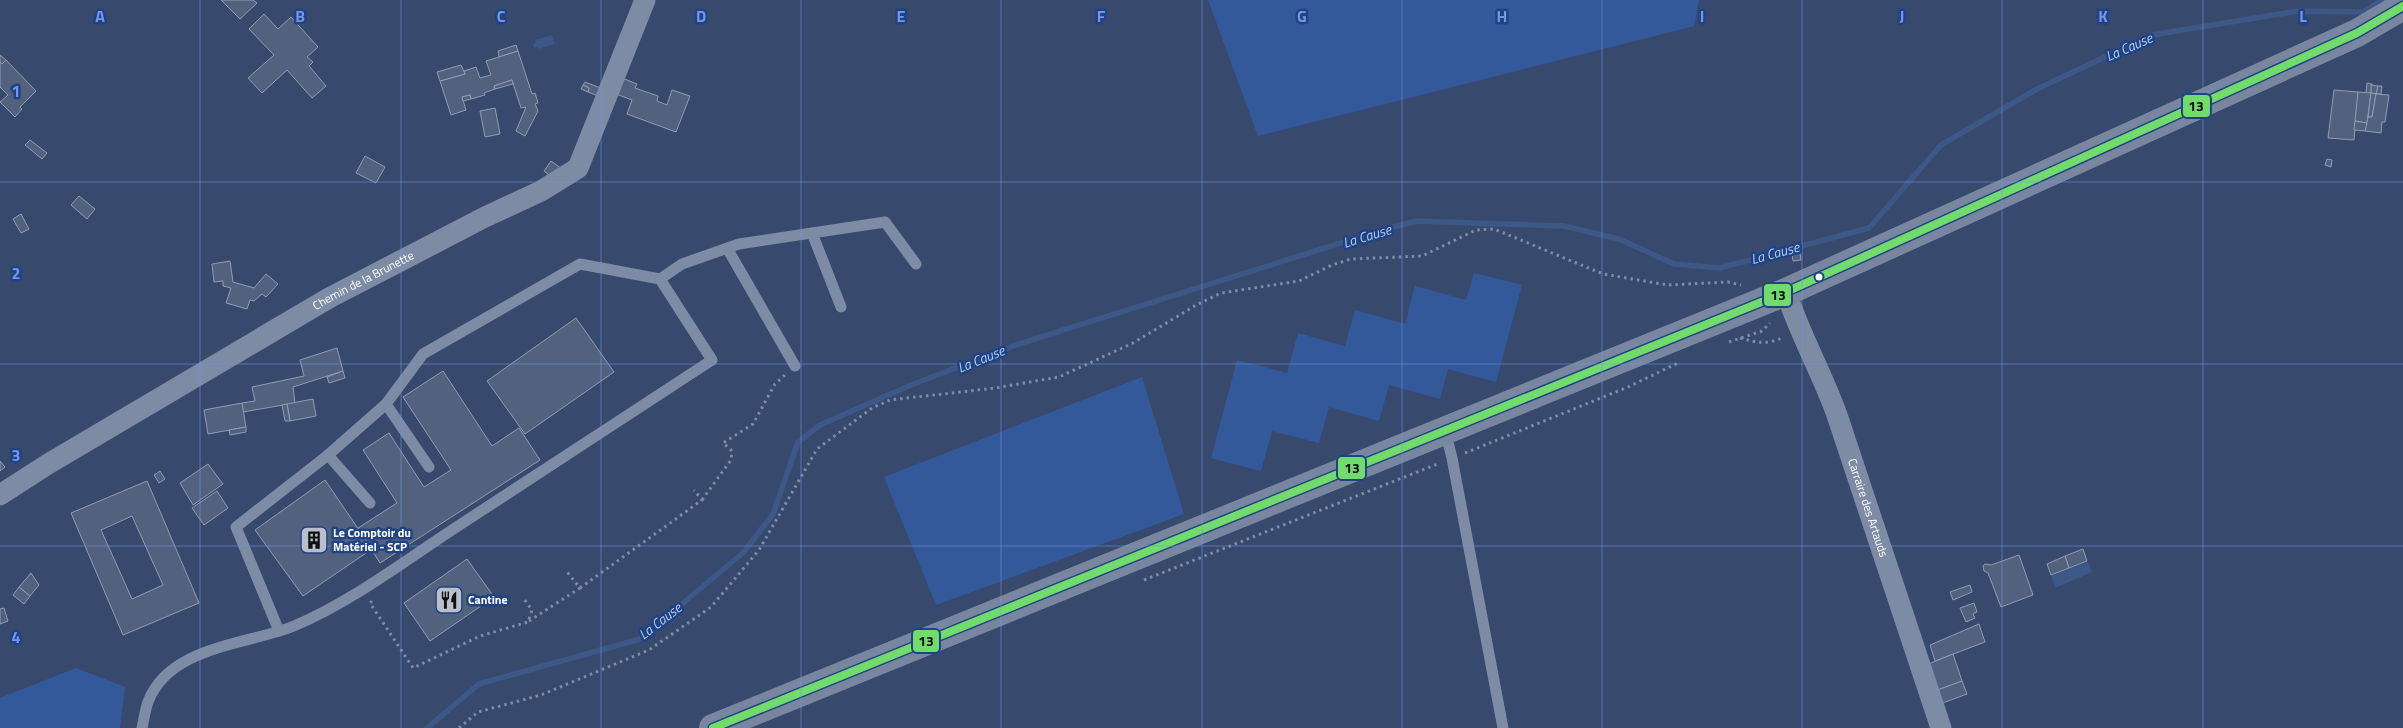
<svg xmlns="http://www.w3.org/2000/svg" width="2403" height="728" font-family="'Titillium Web',sans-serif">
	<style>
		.green { fill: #34599b }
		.water { fill: #3d5787 }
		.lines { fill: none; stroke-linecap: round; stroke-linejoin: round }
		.stream { stroke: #3d5787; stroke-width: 5.5 }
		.building { fill: #52627e; stroke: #919cb2; fill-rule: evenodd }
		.path { stroke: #7d8ba4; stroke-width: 3; stroke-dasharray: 2.5 4; stroke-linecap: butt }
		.lane { stroke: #7d8ba4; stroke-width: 11 }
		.street { stroke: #7d8ba4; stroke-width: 21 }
		.secondary { stroke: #78869f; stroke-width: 28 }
		.bus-1-casing { stroke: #204384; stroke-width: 11 }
		.bus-1 { stroke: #71db6c; stroke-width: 8 }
		.grid { fill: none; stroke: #7795e8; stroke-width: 1; stroke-opacity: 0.55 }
		.bus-dot { fill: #fff; stroke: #204384; stroke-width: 2 }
		.labels { text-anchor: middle; stroke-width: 5; stroke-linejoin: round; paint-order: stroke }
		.street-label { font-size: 12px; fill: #fff; stroke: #204384 }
		.poi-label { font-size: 12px; font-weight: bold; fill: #fff; stroke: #204384; text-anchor: start }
		.water-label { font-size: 14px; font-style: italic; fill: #b3caf1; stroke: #204384 }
		.grid-label { font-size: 16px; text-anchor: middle; font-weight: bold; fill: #7795e8; stroke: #204384; stroke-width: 5; stroke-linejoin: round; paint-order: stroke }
		.line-badge { stroke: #204384; stroke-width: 2 }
		.pale-badge-label { font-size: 14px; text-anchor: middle; font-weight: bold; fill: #111 }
	</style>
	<rect width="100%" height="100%" fill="#374a6e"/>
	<g class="green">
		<path d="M1208 0H1699L1694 26 1258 136Z"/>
		<path d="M1474 273 1522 285 1496 382 1448 369 1440 399 1389 385 1379 421 1329 407 1319 443 1272 431 1261 471 1211 458 1237 360 1287 373 1298 333 1345 346 1355 310 1405 324 1415 286 1466 300Z"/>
		<path d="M1142 377 1184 514 936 605 884 477Z"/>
		<path d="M76 668 125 687 120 728H0V698Z"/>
	</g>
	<g class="water">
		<path d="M552 35 555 44 538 49V47L534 48 533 44 536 43 535 40Z"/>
		<path d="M2088 562 2092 572 2055 588 2051 575Z"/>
	</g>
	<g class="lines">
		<path class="stream" d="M427 728 479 684 640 639 743 553 773 514 798 442 820 425 911 385 1016 345 1385 229 1417 221 1564 226 1619 239 1674 264 1720 268 1869 228 1941 145 2037 89 2152 35 2298 11 2363 12 2383 0"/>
	</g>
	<g class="building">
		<path d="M221 0H253L257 3 240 19Z"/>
		<path d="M264 14 278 29 291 17 318 47 307 57 313 62 309 66 326 86 312 98 287 70 262 93 248 78 274 55 249 29Z"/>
		<path d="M516 45 518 51 499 57 498 51Z"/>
		<path d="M518 51 532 94 535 93 538 103 535 104 538 111 525 136 516 131 526 107 521 108 512 80 494 86 495 89 484 93 485 95 471 99 470 95 462 97 466 110 451 115 440 81 465 74 464 71 476 67 480 78 491 75 486 61Z"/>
		<path d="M0 55 6 60 2 64 0 62Z"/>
		<path d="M6 60 36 91 20 107 22 109 15 117 0 102 8 95 0 87V62L2 64Z"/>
		<path d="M461 65 465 74 440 81 437 72Z"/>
		<path d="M622 78 637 84 635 88 658 96 657 101 667 105 672 90 690 96 676 132 627 114 632 100 616 94Z"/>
		<path d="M512 80 513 84 495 89 494 86Z"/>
		<path d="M585 82 606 90 603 98 588 92 589 88 583 85Z"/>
		<path d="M2367 83 2372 84 2371 93H2366Z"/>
		<path d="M583 85 589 88 588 92 581 89Z"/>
		<path d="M2371 85 2378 86 2376 94 2371 93Z"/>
		<path d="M2378 86H2382L2381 94H2376Z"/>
		<path d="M2334 90 2358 92 2354 140 2328 138Z"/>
		<path d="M2358 92 2371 93 2367 123 2355 121Z"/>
		<path d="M2371 93 2376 94 2372 117H2368Z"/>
		<path d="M2376 94 2389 95 2385 122H2382L2381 133 2365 131 2368 117H2372Z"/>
		<path d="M470 95 471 99 463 101 462 97Z"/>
		<path d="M495 108 500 134 485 137 480 111Z"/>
		<path d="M2355 121 2367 123 2365 131 2354 130Z"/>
		<path d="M30 140 47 153 42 159 25 145Z"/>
		<path d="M365 156 385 167 376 183 356 173Z"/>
		<path d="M2327 159 2332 160 2331 167 2325 165Z"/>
		<path d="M551 161 562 169 554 179 544 171Z"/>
		<path d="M79 196 95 209 87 219 71 205Z"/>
		<path d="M21 214 29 229 21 233 13 219Z"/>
		<path d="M1800 253 1801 260 1793 261 1792 254Z"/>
		<path d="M230 261 233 282 254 288 266 274 278 284 266 297 262 294 254 301 250 300 247 309 226 303 231 288 223 286V281L214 282 212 264Z"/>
		<path d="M576 318 614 372 525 434 487 381Z"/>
		<path d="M337 348 343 371 293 387 295 403 243 412 242 403 255 401 252 387 304 376 300 360Z"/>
		<path d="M343 371 345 378 329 383 327 377Z"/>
		<path d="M443 371 492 446 519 428 540 460 380 563 358 528 397 503 363 450 389 433 424 487 451 470 403 397Z"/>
		<path d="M313 399 316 416 290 421 287 404Z"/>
		<path d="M242 403 246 427 208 434 204 410Z"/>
		<path d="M287 404 290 421H285L282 405Z"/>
		<path d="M246 427V432L230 435 229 430Z"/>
		<path d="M0 461 5 467 0 471Z"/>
		<path d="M208 464 223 484 193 505 180 483Z"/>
		<path d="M160 471 165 479 159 483 154 475Z"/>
		<path d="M325 480 372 549 303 596 255 530Z"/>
		<path d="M147 481 199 603 123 635 71 513ZM132 516 163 585 132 599 101 530Z"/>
		<path d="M217 491 228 508 204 525 192 508Z"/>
		<path d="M2083 549 2087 561 2069 568 2065 556Z"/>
		<path d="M2019 555 2033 595 2001 607 1988 573 1984 571 1983 566 1985 564 1991 565Z"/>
		<path d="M2065 556 2069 568 2051 575 2047 564Z"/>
		<path d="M467 559 494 597 430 641 404 603Z"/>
		<path d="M31 573 39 585 30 596 19 587Z"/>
		<path d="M1970 585 1972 592 1953 600 1950 592Z"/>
		<path d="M19 587 30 596 24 604 13 595Z"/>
		<path d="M1974 603 1977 612 1973 614 1975 618 1966 622 1960 608Z"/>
		<path d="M4 608 8 621 0 624V609Z"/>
		<path d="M1979 624 1985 642 1935 661 1930 645Z"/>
		<path d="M1953 654 1962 681 1935 691 1926 665Z"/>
		<path d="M1962 681 1967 694 1940 704 1935 691Z"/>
	</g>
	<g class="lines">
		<g class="path">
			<path d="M1740 338C1758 343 1767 345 1784 337"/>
			<path d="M1729 342 1762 331 1770 323"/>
			<path d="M1465 453 1628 387 1680 362"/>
			<path d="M702 500 731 460 732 451 723 443 753 424 775 384 786 374"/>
			<path d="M1144 580 1440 463"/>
			<path d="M580 588 702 500 694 490"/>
			<path d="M372 601 370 603 413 668 480 636 528 622 532 610 524 599"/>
			<path d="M529 621 580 588 567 572"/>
			<path d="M459 728 478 712 541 695 649 650 711 607 759 550 817 449 872 408 890 400 995 388 1059 377 1133 343 1198 304 1221 293 1299 281 1332 265 1351 259 1422 256 1476 230 1494 229 1603 274 1668 285 1728 282 1741 285"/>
		</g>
		<g class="lane">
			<path d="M812 233 841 307"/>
			<path d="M727 248 795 366"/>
			<path d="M386 404 423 354 580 264 660 279 682 264 739 244 885 222 916 264"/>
			<path d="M1445 430 1452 458 1503 728"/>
			<path d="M328 455 370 503"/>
			<path d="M279 631 236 527 328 455 386 404 429 467"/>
			<path d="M142 728C144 720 145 710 148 702 169 646 247 645 294 626 349 603 402 563 452 530 539 473 625 417 712 360L660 279"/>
		</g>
		<g class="street">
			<path id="s1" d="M1786 292C1800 335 1822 373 1837 415L1941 728"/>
			<path id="s2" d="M0 495 48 464 329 298 485 217 541 191 578 168 645 0"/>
		</g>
		<path class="secondary" d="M713 728 1786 292 2357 33 2403 6"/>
		<g class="bus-1-casing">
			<path id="bus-1" d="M713 728 1786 292 2357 33 2403 6"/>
		</g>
		<use href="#bus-1" class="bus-1"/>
	</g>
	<path class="grid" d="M200 0V728M401 0V728M601 0V728M801 0V728M1001 0V728M1202 0V728M1402 0V728M1602 0V728M1802 0V728M2002 0V728M2203 0V728M0 182H2403M0 364H2403M0 546H2403"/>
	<defs>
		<g id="building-square" transform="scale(1.4375)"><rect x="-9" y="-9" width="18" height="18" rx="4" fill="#b9c0cc" stroke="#204384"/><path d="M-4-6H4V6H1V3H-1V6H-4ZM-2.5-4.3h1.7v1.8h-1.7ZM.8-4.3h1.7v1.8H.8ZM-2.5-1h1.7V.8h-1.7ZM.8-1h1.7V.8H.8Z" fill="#111"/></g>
		<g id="restaurant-square" transform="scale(1.4375)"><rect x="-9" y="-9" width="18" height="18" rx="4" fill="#b9c0cc" stroke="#204384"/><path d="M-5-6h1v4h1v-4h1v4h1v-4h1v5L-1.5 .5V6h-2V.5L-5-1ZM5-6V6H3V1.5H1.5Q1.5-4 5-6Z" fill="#111"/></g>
	</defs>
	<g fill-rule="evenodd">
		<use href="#building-square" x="314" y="540"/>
		<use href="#restaurant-square" x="449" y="600"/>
	</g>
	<circle class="bus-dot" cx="1819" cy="277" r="4.5"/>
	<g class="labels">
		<g class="street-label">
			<text dy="4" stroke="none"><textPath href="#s2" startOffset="422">Chemin de la Brunette</textPath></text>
			<text dy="4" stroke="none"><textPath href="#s1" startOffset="231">Carraire des Artauds</textPath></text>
		</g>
		<g class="poi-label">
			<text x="333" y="537">Le Comptoir du<tspan x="333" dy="14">Matériel - SCP</tspan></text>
			<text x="468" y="604">Cantine</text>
		</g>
		<g class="water-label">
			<text transform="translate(2129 47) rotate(-24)" y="5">La Cause</text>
			<text transform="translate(1367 236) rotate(-17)" y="5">La Cause</text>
			<text transform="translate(1775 253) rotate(-15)" y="5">La Cause</text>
			<text transform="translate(981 359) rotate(-22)" y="5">La Cause</text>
			<text transform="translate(660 621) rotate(-38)" y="5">La Cause</text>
		</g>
	</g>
	<g class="grid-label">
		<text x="100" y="22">A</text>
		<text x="300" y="22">B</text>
		<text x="501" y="22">C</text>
		<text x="701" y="22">D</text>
		<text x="901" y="22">E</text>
		<text x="1101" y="22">F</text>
		<text x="1302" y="22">G</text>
		<text x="1502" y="22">H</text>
		<text x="1702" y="22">I</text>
		<text x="1902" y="22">J</text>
		<text x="2103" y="22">K</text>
		<text x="2303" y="22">L</text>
		<text x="16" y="97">1</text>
		<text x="16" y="279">2</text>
		<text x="16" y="461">3</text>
		<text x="16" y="643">4</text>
	</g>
	<g class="line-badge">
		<rect x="2182" y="94" width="29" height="24" rx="5" fill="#71db6c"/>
		<rect x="1763" y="283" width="29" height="24" rx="5" fill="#71db6c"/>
		<rect x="1337" y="456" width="29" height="24" rx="5" fill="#71db6c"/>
		<rect x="912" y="629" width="28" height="24" rx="5" fill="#71db6c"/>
	</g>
	<g class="pale-badge-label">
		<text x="2196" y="111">13</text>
		<text x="1778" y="300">13</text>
		<text x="1352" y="473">13</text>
		<text x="926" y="646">13</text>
	</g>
</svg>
